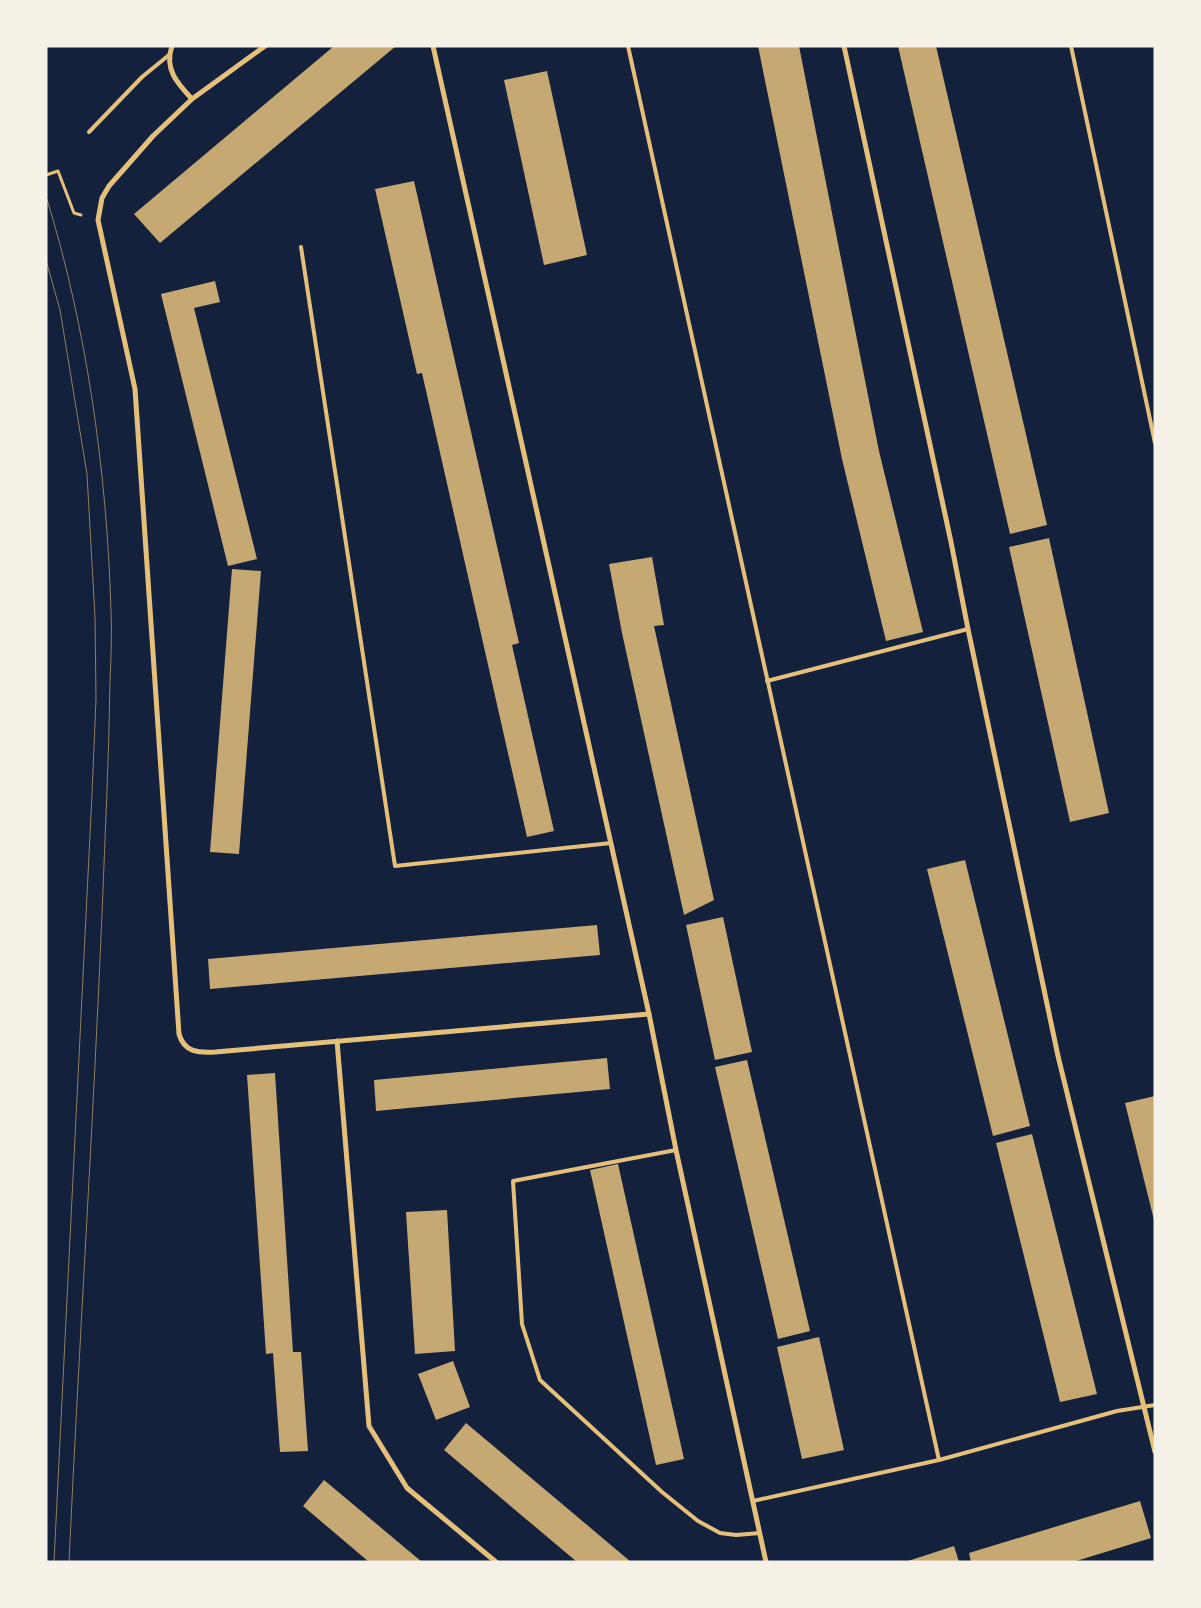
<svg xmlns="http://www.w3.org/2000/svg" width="1201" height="1608" font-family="Raleway,sans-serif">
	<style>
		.building { fill: #c6a872 }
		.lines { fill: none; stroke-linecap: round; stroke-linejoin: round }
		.path { stroke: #e5c07b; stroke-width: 3 }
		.service { stroke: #e5c07b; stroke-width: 4 }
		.minor { stroke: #e5c07b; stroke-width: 5 }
		.tram { stroke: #918062; stroke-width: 1 }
	</style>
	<rect width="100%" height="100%" fill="#14213d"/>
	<g class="building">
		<path d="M334 46H396L160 243 134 214Z"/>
		<path d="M758 46H799L879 451 923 632 886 641 842 459Z"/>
		<path d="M898 46H936L1047 525 1010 534Z"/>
		<path d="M547 71 587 255 544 265 504 80Z"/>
		<path d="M414 181 519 643 512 645 554 831 527 837 422 373 417 374 375 189Z"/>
		<path d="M215 281 220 302 194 308 257 559 228 566 161 294Z"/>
		<path d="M1049 538 1109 813 1070 822 1009 547Z"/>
		<path d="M652 557 664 625 654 626 714 900 684 915 622 633 609 564Z"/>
		<path d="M232 569 261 571 239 854 210 852Z"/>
		<path d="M965 860 1030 1126 993 1136 927 869Z"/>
		<path d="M723 917 752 1052 715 1060 686 925Z"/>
		<path d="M597 925 600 955 210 989 208 959Z"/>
		<path d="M607 1058 610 1089 376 1111 374 1080Z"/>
		<path d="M747 1060 810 1331 778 1339 715 1067Z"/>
		<path d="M275 1073 293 1352H301L308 1451 280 1452 273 1353 266 1354 247 1075Z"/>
		<path d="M1155 1096V1220H1154L1125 1103Z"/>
		<path d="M1032 1134 1097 1394 1060 1402 996 1143Z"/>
		<path d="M618 1164 684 1459 656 1465 590 1170Z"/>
		<path d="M447 1210 455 1351 415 1354 406 1212Z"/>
		<path d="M819 1337 844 1450 802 1459 777 1347Z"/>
		<path d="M453 1361 470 1407 436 1420 418 1374Z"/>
		<path d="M466 1423 631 1562H577L444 1450Z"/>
		<path d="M324 1480 422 1562H369L303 1506Z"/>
		<path d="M1140 1501 1151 1538 1073 1562H971L969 1553Z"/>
		<path d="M954 1546 959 1562H908V1561Z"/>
	</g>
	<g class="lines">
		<path class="path" d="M46 175 58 171 74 213 81 215"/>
		<g class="service">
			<path d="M628 46 939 1460"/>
			<path d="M1071 46 1155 443"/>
			<path d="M89 132 142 77 169 55"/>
			<path d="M301 247 395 866 611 843"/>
			<path d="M767 681 968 629"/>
			<path d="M676 1150 513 1181 522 1324 540 1380 662 1492 698 1521 720 1533 736 1535 760 1533"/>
			<path d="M753 1501 939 1460 1117 1411 1155 1405"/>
		</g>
		<g class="minor">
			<path d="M172 46C164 69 177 83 192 99"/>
			<path d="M265 46 192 99 153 136 109 186 102 198 98 220 135 389 179 1034C184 1052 198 1053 215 1052L649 1014"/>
			<path d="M433 46 649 1014 676 1150 766 1562"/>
			<path d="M844 46 951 542 968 629 1058 1056 1155 1452"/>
			<path d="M337 1041 369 1426 407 1488 496 1562"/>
		</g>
		<g class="tram">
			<path d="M46 196C87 328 107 473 111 611 112 634 111 657 110 680 109 758 105 836 102 914 93 1130 79 1346 69 1562"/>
			<path d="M46 260 60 310 87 474 95 617 96 699 92 794 54 1562"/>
		</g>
	</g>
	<rect width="1201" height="1608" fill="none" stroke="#f6f1e7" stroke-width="95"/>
</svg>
